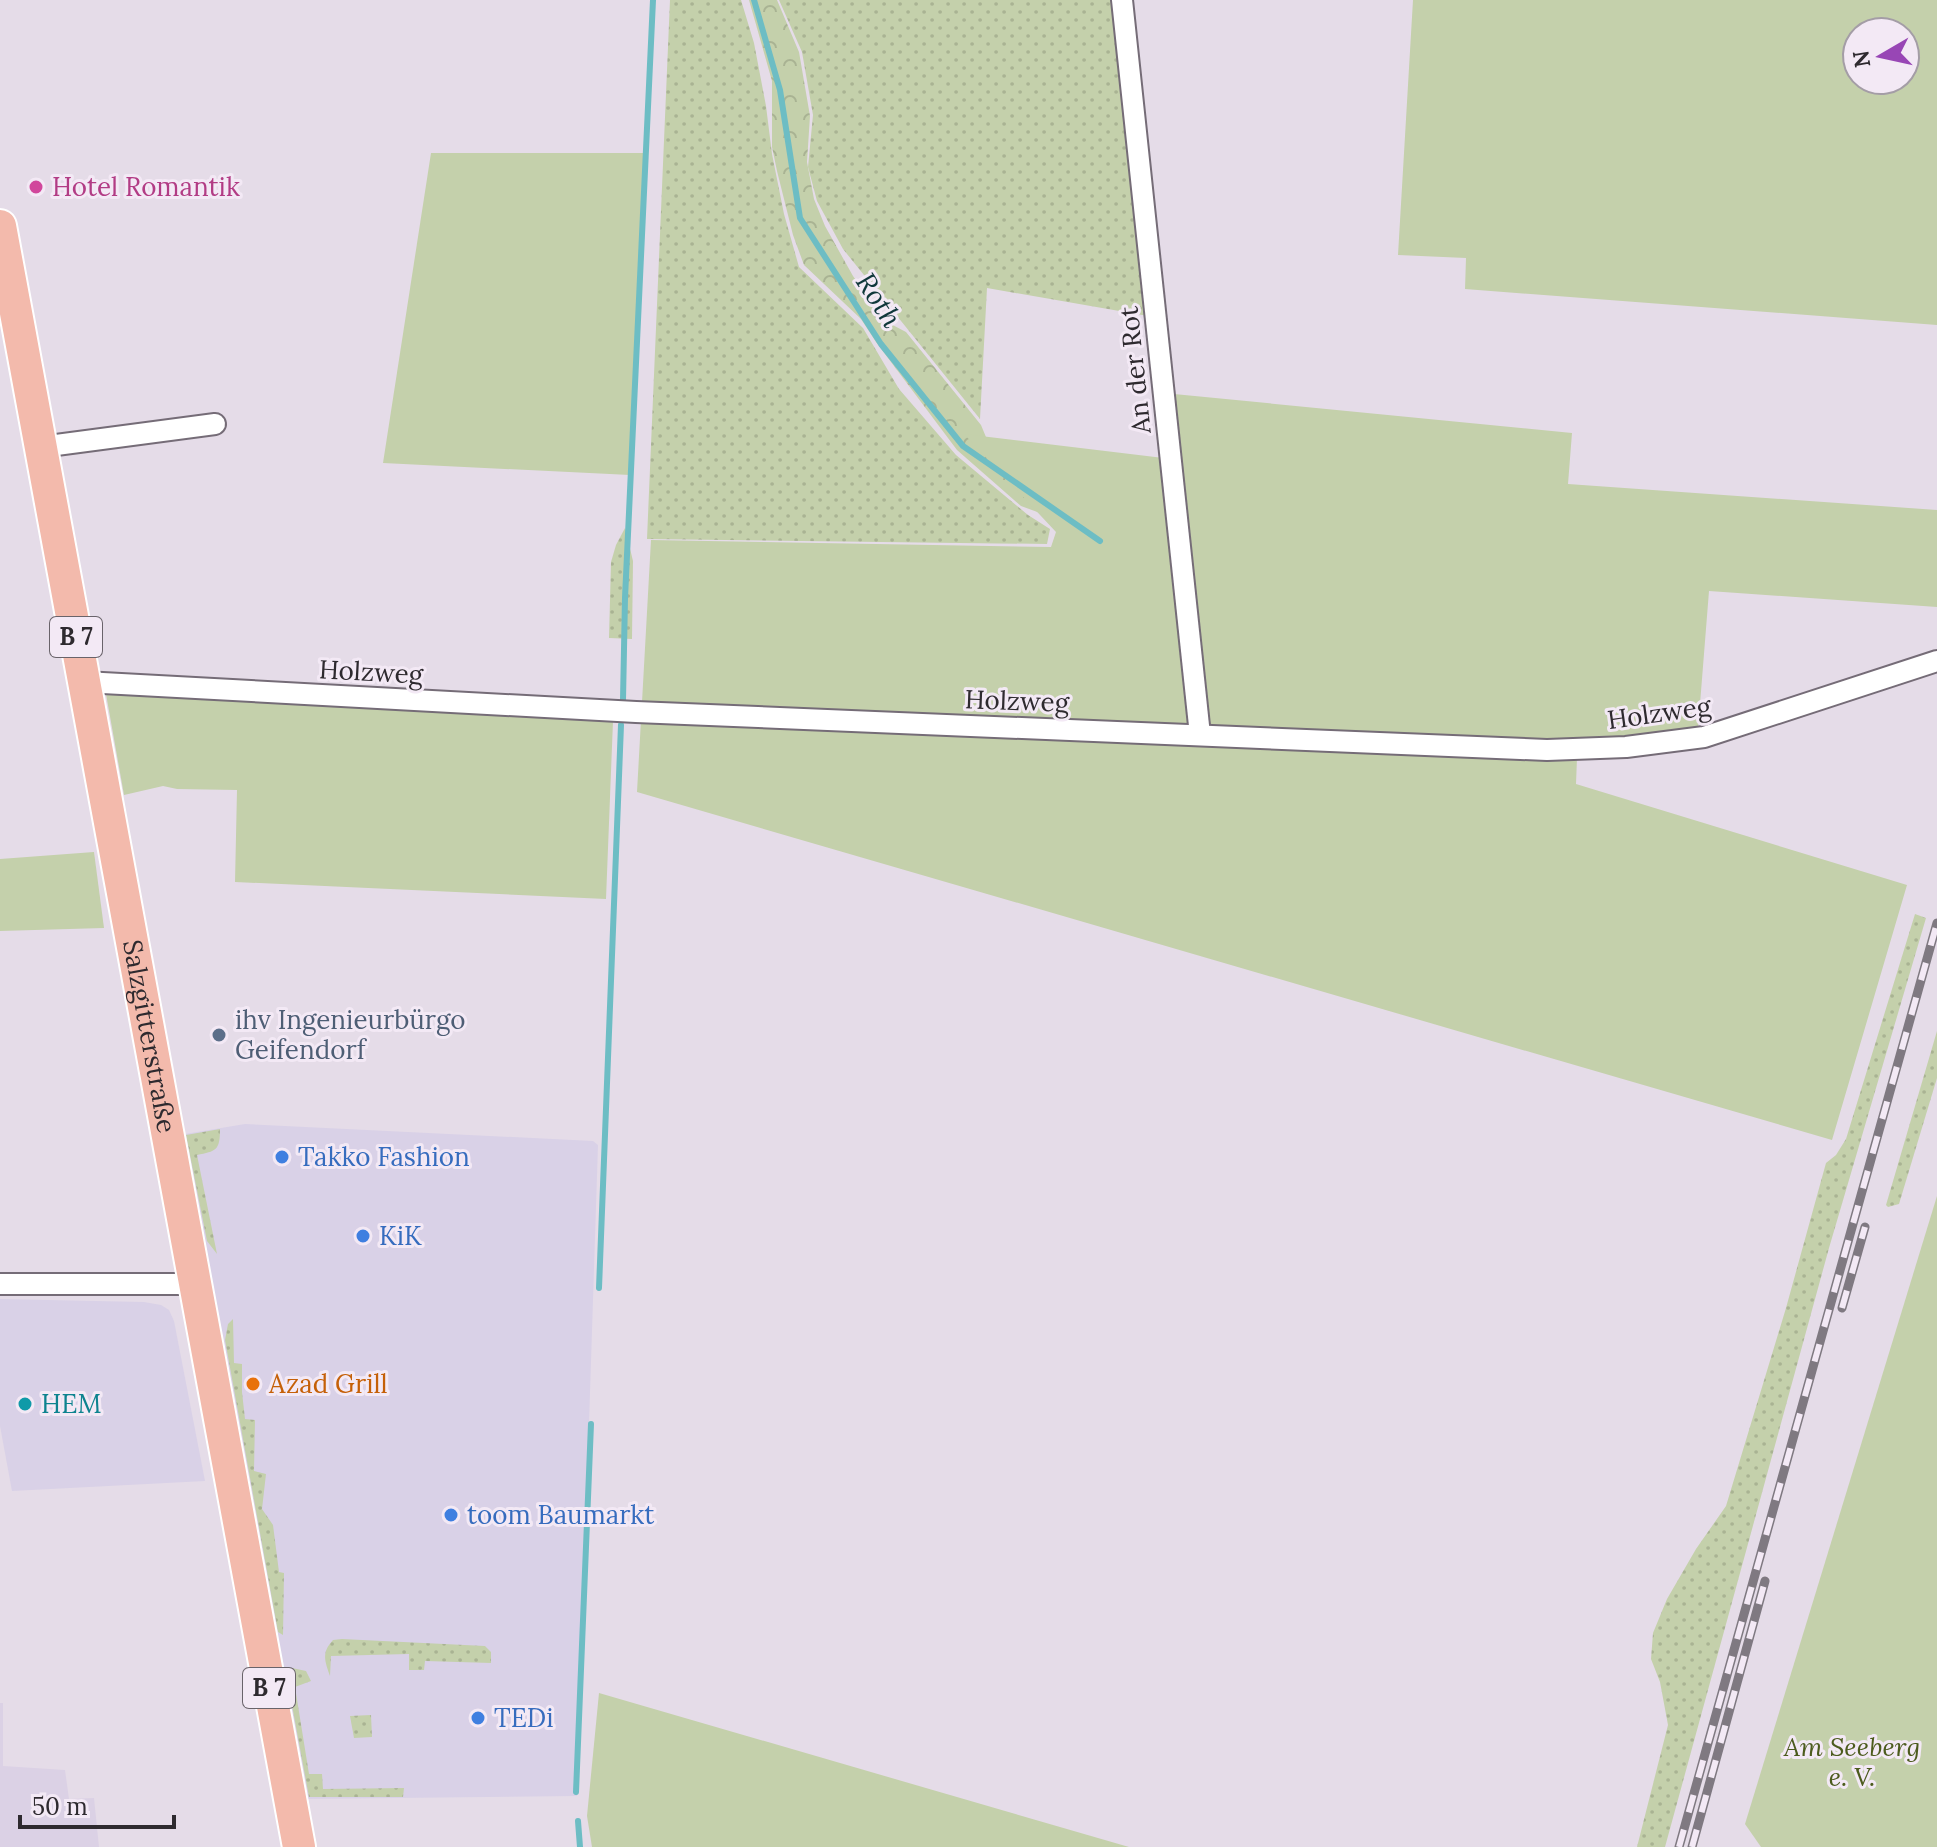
<svg xmlns="http://www.w3.org/2000/svg" width="1937" height="1847" font-family="Lora,serif">
	<style>
		.commercial { fill: #d9d1e7 }
		.education { fill: #dbd1e5 }
		.grass { fill: url(#grass-dots) }
		.forest { fill: url(#forest-crowns) }
		.green { fill: #c4d0ab; fill-rule: evenodd }
		.lines { fill: none; stroke-linecap: round; stroke-linejoin: round }
		.stream { stroke: #6dbdc4; stroke-width: 6 }
		.street-casing { stroke: #756c77; stroke-width: 24 }
		.primary-casing { stroke: #fff; stroke-width: 36 }
		.street { stroke: #fff; stroke-width: 20 }
		.primary { stroke: #f3baac; stroke-width: 32 }
		.rail-casing { stroke: #7f7981; stroke-width: 9 }
		.rail { stroke: #f3e9f5; stroke-width: 6; stroke-dasharray: 18; stroke-linecap: butt }
		.hotel-dot { fill: #d1479c; stroke: #f3e9f5; stroke-width: 3 }
		.service-dot { fill: #5c6f8a; stroke: #f3e9f5; stroke-width: 3 }
		.shop-dot { fill: #3f7fe0; stroke: #f3e9f5; stroke-width: 3 }
		.food-dot { fill: #e8710a; stroke: #f3e9f5; stroke-width: 3 }
		.culture-dot { fill: #0f9aa8; stroke: #f3e9f5; stroke-width: 3 }
		.labels { text-anchor: middle; stroke-width: 6; stroke-linejoin: round; paint-order: stroke }
		.shield { fill: #f3e9f5; stroke: #69636a; stroke-width: 2 }
		.shield-label { font-size: 24px; font-weight: bold; fill: #2e2a2f }
		.hotel-label { font-size: 26px; fill: #b23c85; stroke: #f3e9f5; text-anchor: start }
		.street-label { font-size: 26px; fill: #2e2a2f; stroke: #f3e9f5 }
		.service-label { font-size: 26px; fill: #4e5e75; stroke: #f3e9f5; text-anchor: start }
		.shop-label { font-size: 26px; fill: #366cbe; stroke: #f3e9f5; text-anchor: start }
		.food-label { font-size: 26px; fill: #c56008; stroke: #f3e9f5; text-anchor: start }
		.culture-label { font-size: 26px; fill: #0d838f; stroke: #f3e9f5; text-anchor: start }
		.park-label { font-size: 26px; font-style: italic; fill: #4c5b1d; stroke: #f3e9f5 }
		.water-label { font-size: 28px; font-style: italic; fill: #0f373a; stroke: #f3e9f5 }
	</style>
	<defs>
		<pattern id="grass-dots" width="8" height="8" patternUnits="userSpaceOnUse" patternTransform="scale(2)"><rect width="8" height="8" fill="#c4d0ab"/><path d="M2 2h.1M6 6h.1" fill="none" stroke="#a9b393" stroke-width="1.8" stroke-linecap="round"/></pattern>
		<pattern id="forest-crowns" width="20" height="18" patternUnits="userSpaceOnUse" patternTransform="scale(2)"><rect width="20" height="18" fill="#c4d0ab"/><path d="M2 6a3 3 0 1 1 6 0M12 15a3 3 0 1 1 6 0" fill="none" stroke="#a9b393"/></pattern>
	</defs>
	<rect width="100%" height="100%" fill="#e5dce8"/>
	<g class="commercial">
		<path d="M245 1124 593 1141 598 1145 577 1796 301 1799 179 1135Z"/>
		<path d="M0 1299 144 1302 161 1305 169 1310 174 1321 205 1481 12 1491 0 1426Z"/>
	</g>
	<path class="education" d="M0 1703H3V1766L65 1770 69 1799 94 1798 99 1847H0Z"/>
	<g class="grass">
		<path d="M670 0H741L754 43 766 106 772 154 784 214 799 267 863 328 899 389 956 455 1028 515 1050 529 1047 544 647 539Z"/>
		<path d="M779 0H1112L1148 316 987 288 980 419 843 249 817 201 808 167 813 115 802 52Z"/>
		<path d="M625 528 633 561 632 639 609 638 611 562 616 545Z"/>
		<path d="M1915 914 1926 918 1829 1248 1665 1847H1637L1668 1725 1660 1682 1651 1659 1653 1633 1667 1599 1696 1549 1726 1506 1786 1308 1826 1163 1836 1155 1846 1139Z"/>
		<path d="M1937 1031V1078L1899 1204 1888 1207 1886 1205Z"/>
		<path d="M220 1129C220 1151 216 1151 197 1155L217 1254 207 1241 186 1135Z"/>
		<path d="M233 1319 234 1363 242 1364V1392L245 1419 255 1420 254 1471 266 1474 262 1509 273 1525 279 1572 284 1573 283 1635 278 1632 225 1340 228 1324Z"/>
		<path d="M342 1639 485 1646 491 1652V1663L425 1661 424 1670H409V1654L331 1656 330 1676C325 1661 321 1653 333 1640Z"/>
		<path d="M292 1668 306 1671 311 1681 295 1687 309 1774H322L323 1789 404 1788 403 1797H309L286 1673Z"/>
		<path d="M371 1715 372 1737 354 1738 350 1716Z"/>
	</g>
	<path class="forest" d="M749 0H777L799 52 810 116 807 162 814 199 825 226 853 276 885 321 906 332 981 425 993 454 1059 520 1021 506 957 450 876 342 861 319 804 265 793 235 777 171 772 147V81Z"/>
	<g class="green">
		<path d="M1413 0H1937V325L1465 289 1466 258 1398 255ZM1857 32H1905V80H1857Z"/>
		<path d="M431 153H647L630 475 383 463Z"/>
		<path d="M1174 394 1572 433 1568 484 1937 510V607L1709 591 1698 729 1577 758 1576 784 1907 885 1832 1140 637 792 651 540 1051 547 1056 532 964 434 1180 460Z"/>
		<path d="M106 694 613 721 606 899 235 882 237 790 177 789 163 786 124 795Z"/>
		<path d="M94 852 104 928 0 931V859Z"/>
		<path d="M1937 1196V1847H1761L1745 1824Z"/>
		<path d="M599 1693 1129 1847H592L587 1816Z"/>
	</g>
	<g class="lines">
		<g class="stream">
			<path d="M754 0 780 90 800 218 881 344 963 446 1100 541"/>
			<path d="M623 700 625 598 653 0"/>
			<path d="M599 1288 621 725"/>
			<path d="M576 1792 591 1424"/>
			<path d="M578 1821 580 1847"/>
		</g>
		<g class="street-casing">
			<g id="street">
				<path d="M1122 0 1200 735"/>
				<path d="M41 447 215 424"/>
				<path d="M84 682 636 712 1547 750 1626 747 1704 737 1937 661"/>
				<path d="M0 1284H194"/>
			</g>
		</g>
		<g class="primary-casing">
			<g id="primary">
				<path id="s1" d="M0 226 299 1847"/>
			</g>
		</g>
		<use href="#street" class="street"/>
		<use href="#primary" class="primary"/>
		<g class="rail-casing">
			<g id="rail">
				<path d="M1842 1308 1865 1227"/>
				<path d="M1679 1847 1937 923"/>
				<path d="M1692 1847 1765 1581"/>
			</g>
		</g>
		<use href="#rail" class="rail"/>
	</g>
	<circle class="hotel-dot" cx="36" cy="187" r="8"/>
	<circle class="service-dot" cx="219" cy="1035" r="8"/>
	<g class="shop-dot">
		<circle cx="282" cy="1157" r="8"/>
		<circle cx="363" cy="1236" r="8"/>
		<circle cx="451" cy="1515" r="8"/>
		<circle cx="478" cy="1718" r="8"/>
	</g>
	<circle class="food-dot" cx="253" cy="1384" r="8"/>
	<circle class="culture-dot" cx="25" cy="1404" r="8"/>
	<g class="labels">
		<g class="shield">
			<rect x="50" y="617" width="52" height="40" rx="6"/>
			<rect x="243" y="1668" width="52" height="40" rx="6"/>
		</g>
		<g class="shield-label">
			<text x="76" y="645">B 7</text>
			<text x="269" y="1696">B 7</text>
		</g>
		<g class="hotel-label">
			<text x="52" y="196">Hotel Romantik</text>
		</g>
		<g class="street-label">
			<text transform="translate(1135 370) rotate(-96)" y="9">An der Rot</text>
			<text transform="translate(371 672) rotate(3)" y="9">Holzweg</text>
			<text transform="translate(1017 701) rotate(2)" y="9">Holzweg</text>
			<text transform="translate(1659 713) rotate(-8)" y="9">Holzweg</text>
			<text dy="9" stroke="none"><textPath href="#s1" startOffset="824">Salzgitterstraße</textPath></text>
		</g>
		<g class="service-label">
			<text x="235" y="1029">ihv Ingenieurbürgo<tspan x="235" dy="30">Geifendorf</tspan></text>
		</g>
		<g class="shop-label">
			<text x="298" y="1166">Takko Fashion</text>
			<text x="379" y="1245">KiK</text>
			<text x="467" y="1524">toom Baumarkt</text>
			<text x="494" y="1727">TEDi</text>
		</g>
		<g class="food-label">
			<text x="269" y="1393">Azad Grill</text>
		</g>
		<g class="culture-label">
			<text x="41" y="1413">HEM</text>
		</g>
		<g class="park-label">
			<text x="1852" y="1756">Am Seeberg<tspan x="1852" dy="30">e. V.</tspan></text>
		</g>
		<g class="water-label">
			<text transform="translate(879 300) rotate(57)" y="10">Roth</text>
		</g>
	</g>
	<g transform="translate(1881 56) rotate(261)"><circle r="38" fill="#f3e9f5" stroke="#a49da6" stroke-width="2"/>
	<path d="M0-6L14 30L0 20L-14 30Z" fill="#9846b5"/>
	<text y="-12" font-size="22" font-weight="bold" text-anchor="middle" fill="#2e2a2f">N</text>
	</g>
	<path d="M20 1815v12h154v-12" fill="none" stroke="#2e2a2f" stroke-width="4"/>
	<text x="32" y="1815" font-size="24" fill="#2e2a2f" stroke="#f3e9f5" stroke-width="6" paint-order="stroke">50 m</text>
</svg>
